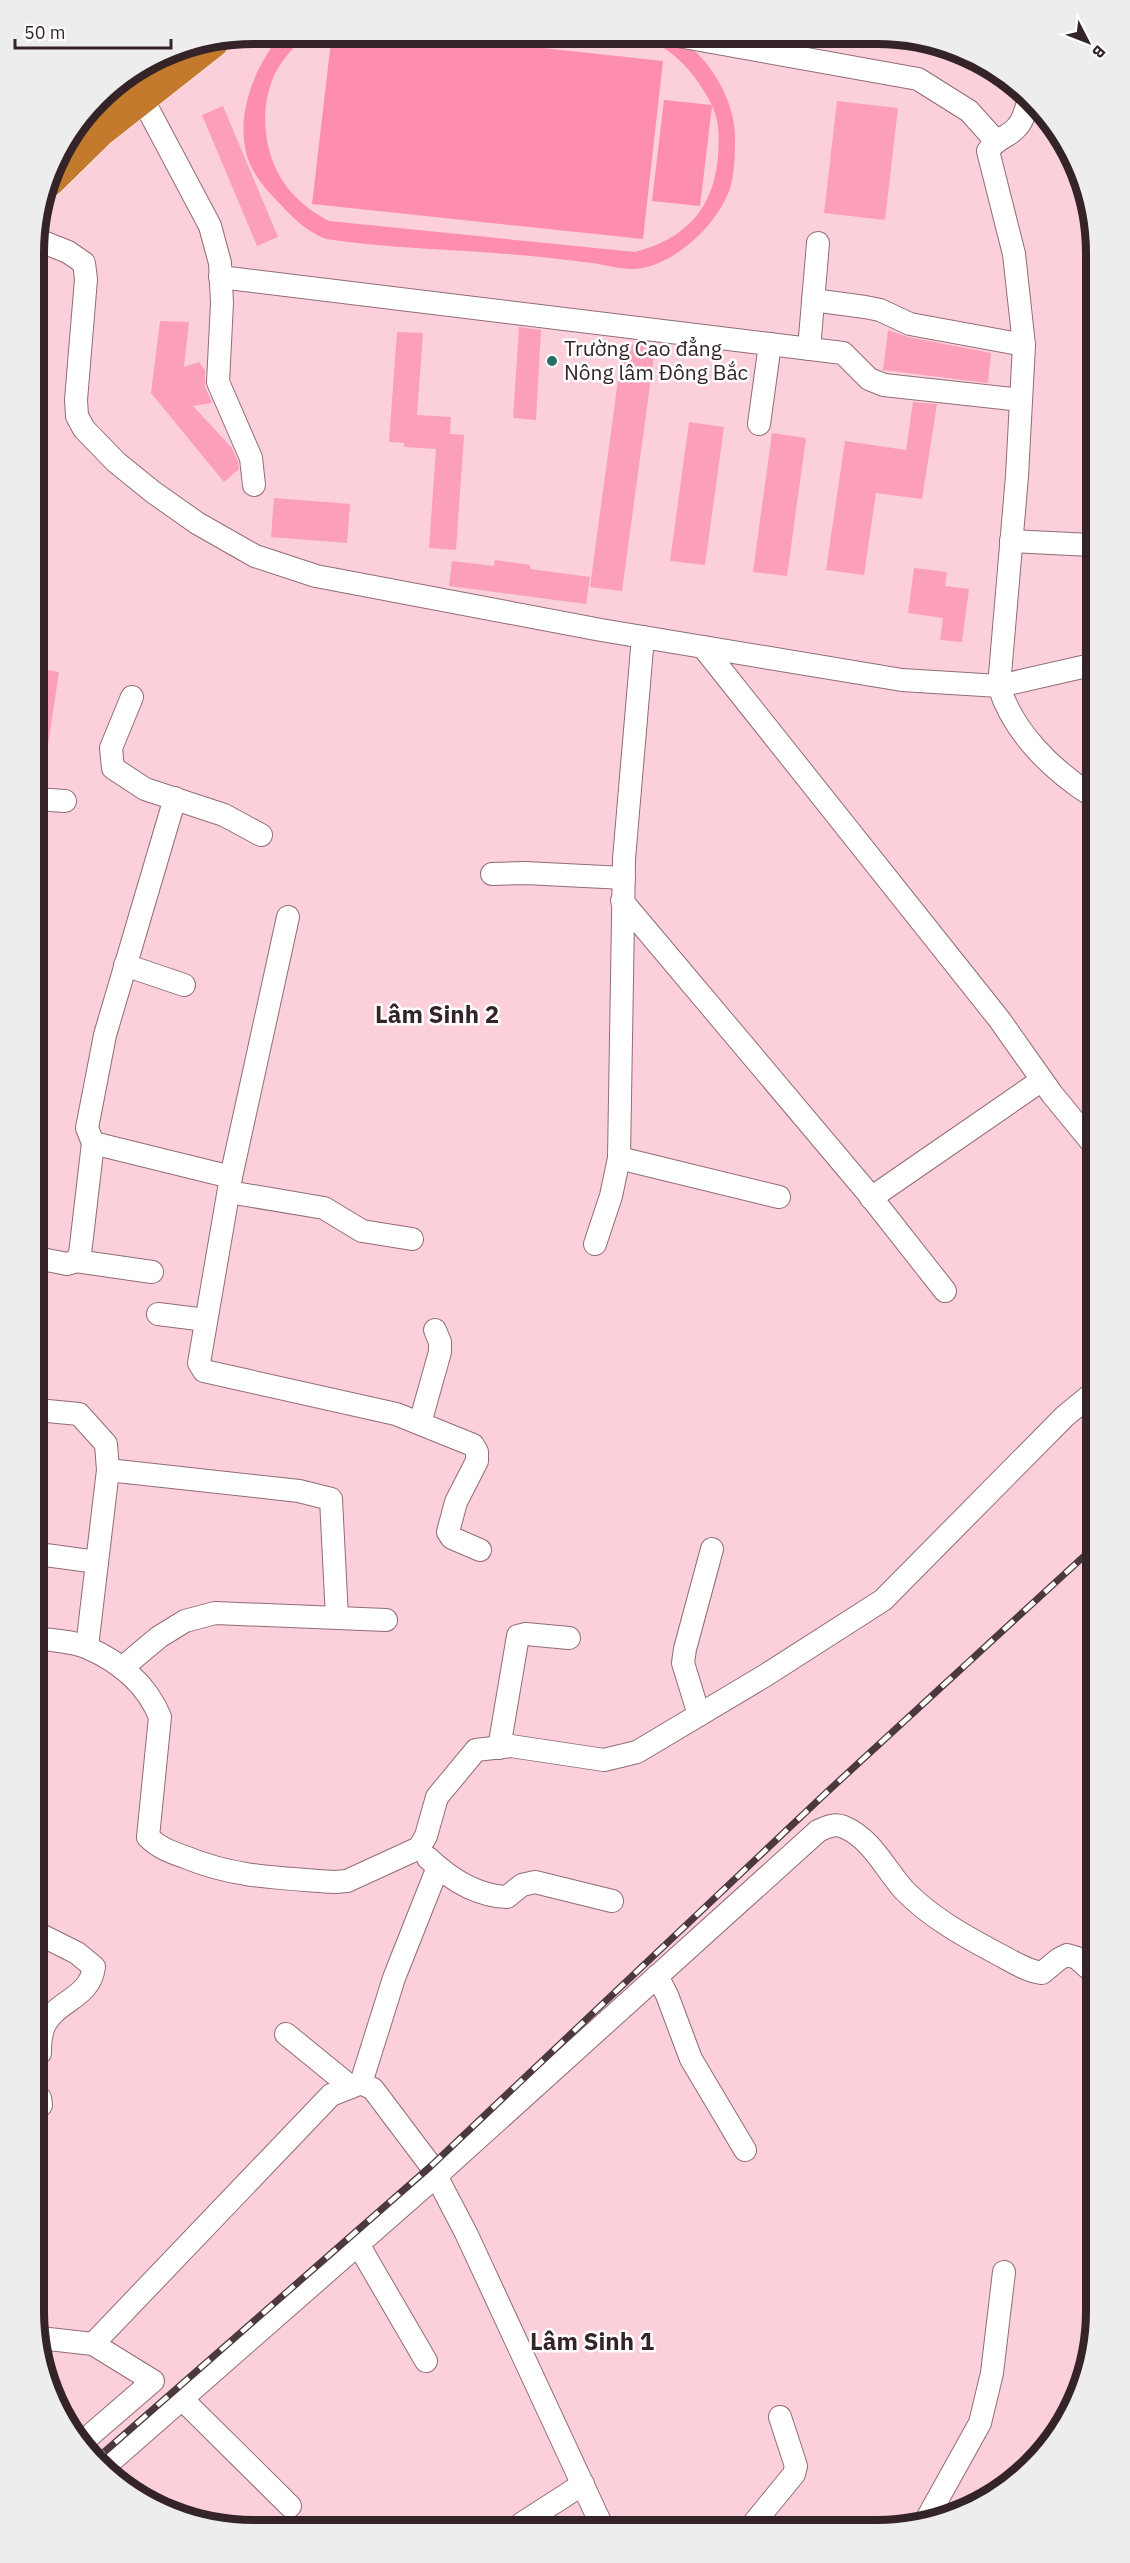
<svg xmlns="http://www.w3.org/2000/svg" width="1130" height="2563" font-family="'IBM Plex Sans',sans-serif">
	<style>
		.green { fill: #fe8eae }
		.building { fill: #fca0b9 }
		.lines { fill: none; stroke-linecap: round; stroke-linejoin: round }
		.minor-casing { stroke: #926c75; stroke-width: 24 }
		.highway-casing { stroke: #fff; stroke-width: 34 }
		.minor { stroke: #fff; stroke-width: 22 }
		.highway { stroke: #c47a2d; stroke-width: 33 }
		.rail-casing { stroke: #4c393d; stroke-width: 7 }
		.rail { stroke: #fefefe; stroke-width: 4.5; stroke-dasharray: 14; stroke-linecap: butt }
		.poi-dot { fill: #266d63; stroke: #fefefe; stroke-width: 2 }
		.labels { text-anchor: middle; stroke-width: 5; stroke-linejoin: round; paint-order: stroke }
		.poi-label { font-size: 21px; fill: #342428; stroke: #fefefe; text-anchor: start }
		.quarter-label { font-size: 24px; font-weight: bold; fill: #342428; stroke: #fefefe }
		.rim { fill: none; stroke: #342428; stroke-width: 8 }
	</style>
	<rect width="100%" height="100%" fill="#fbd0da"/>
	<g class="green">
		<path d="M283 33H308C294 47 278 63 272 81 257 120 267 172 299 200 308 209 318 215 329 221L635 252C686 239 714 208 718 156 719 139 720 122 712 106L700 206 652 201 664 100 712 105C700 82 681 56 658 45L537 35 673 36C707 52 734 98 735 135 735 151 735 169 731 185 721 222 673 268 633 269 620 269 605 265 592 263 564 260 535 256 507 254 447 249 385 248 326 239 308 232 295 220 282 206 269 193 256 179 249 162 233 119 254 65 283 33Z"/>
		<path d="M332 33 414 34 663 61 643 239 312 204Z"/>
	</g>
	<g class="building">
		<path d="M837 101 898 108 885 220 824 213Z"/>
		<path d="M223 106 278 237 257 246 202 115Z"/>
		<path d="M160 321 189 322 184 367 199 362 205 370V387L212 403 193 406 232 448 238 462 239 469 224 482 151 393Z"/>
		<path d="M519 327 541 330 536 420 513 418Z"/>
		<path d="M888 330 908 337 991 353 988 383 883 370Z"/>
		<path d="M397 332 423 333 417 415 451 417 450 434 464 435 456 550 429 548 436 449 404 447V443L389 442Z"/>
		<path d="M623 343 655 348 622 591 590 587Z"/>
		<path d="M913 402 937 404 922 499 876 493 864 575 826 570 845 441 906 450Z"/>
		<path d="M689 422 724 427 705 565 670 561Z"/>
		<path d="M772 433 806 438 787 576 753 572Z"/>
		<path d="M274 498 350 504 347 543 271 537Z"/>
		<path d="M495 560 530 565V569L590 577 586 604 449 586 452 561 494 566Z"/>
		<path d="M914 568 947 572 945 586 969 589 962 642 940 640 943 618 908 613Z"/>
		<path d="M35 668 59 672 45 765 35 764Z"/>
	</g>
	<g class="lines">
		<g class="minor-casing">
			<g id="minor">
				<path d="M678 36 918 79 969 111 995 140"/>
				<path d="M141 96 210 226 220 263 222 303 218 382 251 458 254 485"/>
				<path d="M1030 96C1027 105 1024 120 1017 127 1008 138 997 137 988 151L1014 254 1024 345 1017 476 999 686C1012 731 1052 770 1091 795"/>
				<path d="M33 238 68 252 84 263 86 279 76 400 77 416 84 429 116 462 153 492 197 523 255 556 316 576 601 630 902 680 999 686 1091 665"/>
				<path d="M220 277 843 353 869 379 884 385 1021 400"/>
				<path d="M813 300 865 307 880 310 910 324 1024 345"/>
				<path d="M809 349 818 243"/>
				<path d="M759 424 770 344"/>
				<path d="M1011 541 1091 545"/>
				<path d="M703 647 999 1019 1052 1094 1093 1144"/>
				<path d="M132 697 111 748 113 768 145 789 224 815 261 835"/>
				<path d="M175 798 105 1035 87 1128 93 1143 231 1177 199 1363 204 1371 396 1414 473 1445 477 1452V1461L456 1502 448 1532 452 1538 480 1550"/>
				<path d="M35 799 65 801"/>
				<path d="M492 874 525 873 624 878"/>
				<path d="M622 901 867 1192 945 1291"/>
				<path d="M125 965 184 985"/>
				<path d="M619 1158 779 1197"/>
				<path d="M231 1177 288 917"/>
				<path d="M229 1192 324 1208 362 1231 412 1239"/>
				<path d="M871 1198 1042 1080"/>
				<path d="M595 1244 611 1196 619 1158 624 859 643 637"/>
				<path d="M37 1258 67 1264 76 1261 80 1254 93 1143"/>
				<path d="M76 1261 152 1272"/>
				<path d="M158 1314 206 1320"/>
				<path d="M37 1410 79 1414 106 1444 108 1470 87 1647"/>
				<path d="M420 1423 440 1352V1342L435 1330"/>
				<path d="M108 1470 299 1491 331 1499 337 1618"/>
				<path d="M38 1554 97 1562"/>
				<path d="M38 1638C54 1641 74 1641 88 1648 120 1662 147 1685 160 1717L148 1837C159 1848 171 1852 185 1857 235 1878 282 1878 335 1882L347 1881 419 1848 426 1836 437 1797 476 1750 511 1746 604 1760 637 1752 766 1675 883 1600 1065 1416 1093 1393"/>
				<path d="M122 1668 159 1637 185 1621 215 1613 386 1620"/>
				<path d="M699 1715 683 1663 685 1649 712 1549"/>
				<path d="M499 1748 518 1636 526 1634 569 1638"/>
				<path d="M428 1858C449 1878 477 1896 507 1897L522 1885 535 1882 612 1901"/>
				<path d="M39 1934 77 1953 94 1967C90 1998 58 2000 45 2024 41 2032 40 2044 40 2053"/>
				<path d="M657 1976 667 1995 691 2059 745 2150"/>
				<path d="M286 2034 351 2087"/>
				<path d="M361 2083 394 1978 438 1867"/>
				<path d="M40 2098 41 2105"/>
				<path d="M358 2244 426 2361"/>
				<path d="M40 2338 93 2344 153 2381 80 2444"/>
				<path d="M93 2344 331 2095 361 2083 373 2089 431 2166 466 2233 601 2524"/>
				<path d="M182 2399 290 2506"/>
				<path d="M102 2469 436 2176 818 1831C827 1827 834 1823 844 1827 872 1839 885 1869 904 1890 931 1918 966 1937 1000 1955 1013 1962 1027 1971 1042 1973L1059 1959 1067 1955 1077 1958 1095 1974"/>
				<path d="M925 2522 980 2423 992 2373 1004 2272"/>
				<path d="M754 2523 794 2474 796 2466 780 2417"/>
				<path d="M521 2524 583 2484"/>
			</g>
		</g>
		<g class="highway-casing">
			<path id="highway" d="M49 180 100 130 213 41"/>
		</g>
		<use href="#minor" class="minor"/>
		<use href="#highway" class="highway"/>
		<g class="rail-casing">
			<path id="rail" d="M94 2461 431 2166 827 1792 1094 1547"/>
		</g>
		<use href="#rail" class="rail"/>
	</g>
	<circle class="poi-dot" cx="552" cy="361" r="6"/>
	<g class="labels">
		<g class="poi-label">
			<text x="564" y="356">Trường Cao đẳng<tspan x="564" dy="24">Nông lâm Đông Bắc</tspan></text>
		</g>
		<g class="quarter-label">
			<text x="437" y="1023">Lâm Sinh 2</text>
			<text x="592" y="2350">Lâm Sinh 1</text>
		</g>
	</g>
	<path d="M0 0H1130V2563H0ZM253 44H877A209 209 0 0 1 1086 253V2311A209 209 0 0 1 877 2520H253A209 209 0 0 1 44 2311V253A209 209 0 0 1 253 44Z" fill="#eeeded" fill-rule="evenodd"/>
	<path class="rim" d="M253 44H877A209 209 0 0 1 1086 253V2311A209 209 0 0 1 877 2520H253A209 209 0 0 1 44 2311V253A209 209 0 0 1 253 44Z"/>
	<g transform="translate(1088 42) rotate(132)" stroke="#fefefe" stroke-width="4.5" paint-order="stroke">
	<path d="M0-4.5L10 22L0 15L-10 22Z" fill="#342428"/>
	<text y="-9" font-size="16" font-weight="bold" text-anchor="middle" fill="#342428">B</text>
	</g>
	<path d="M15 39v9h156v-9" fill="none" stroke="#342428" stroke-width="3"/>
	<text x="24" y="39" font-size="18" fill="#342428" stroke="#fefefe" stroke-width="4.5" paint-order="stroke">50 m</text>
</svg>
